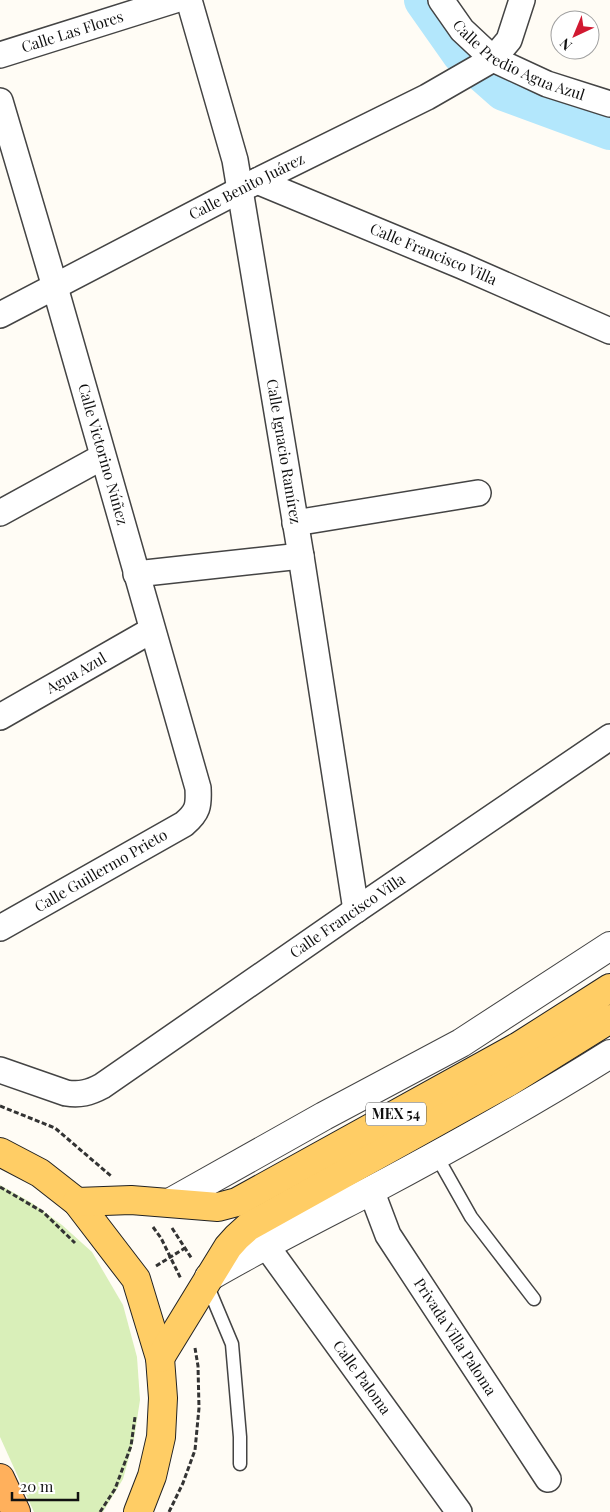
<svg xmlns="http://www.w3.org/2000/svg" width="610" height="1512" font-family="'Playfair Display',serif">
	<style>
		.green { fill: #d9efb9 }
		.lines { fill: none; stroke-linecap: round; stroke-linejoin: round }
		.river { stroke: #b3e7fc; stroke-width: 40 }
		.service-casing { stroke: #444; stroke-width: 15 }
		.minor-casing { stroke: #444; stroke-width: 28 }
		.tertiary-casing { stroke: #444; stroke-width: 30 }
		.primary-casing { stroke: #222; stroke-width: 30 }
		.trunk-casing { stroke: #222; stroke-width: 30 }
		.path { stroke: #333; stroke-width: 3; stroke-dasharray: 5 2.5; stroke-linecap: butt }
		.service { stroke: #fff; stroke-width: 12 }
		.minor { stroke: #fff; stroke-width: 25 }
		.tertiary { stroke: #fff; stroke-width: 28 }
		.primary { stroke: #ffcd65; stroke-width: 28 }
		.trunk { stroke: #ffb05c; stroke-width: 28 }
		.labels { text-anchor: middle; stroke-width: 5; stroke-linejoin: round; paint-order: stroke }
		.shield { fill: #fff; stroke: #585858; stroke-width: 1 }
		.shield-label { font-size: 14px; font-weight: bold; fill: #111 }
		.street-label { font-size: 15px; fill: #111; stroke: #fff }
	</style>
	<rect width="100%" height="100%" fill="#fffcf5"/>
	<path class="green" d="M0 1185 32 1203 62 1225 92 1252 123 1305 137 1357 140 1400 134 1439 123 1479 103 1512H34L0 1437Z"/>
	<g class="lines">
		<path class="river" d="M424 0 462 54 504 91 610 130"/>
		<g class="service-casing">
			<g id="service">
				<path d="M436 1155 471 1217 534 1299"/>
				<path d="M206 1282 232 1344 240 1437V1464"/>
			</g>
		</g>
		<g class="minor-casing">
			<g id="minor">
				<path id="s1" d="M189 0 235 160 301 556 356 910"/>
				<path id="s2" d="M441 0 462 30 493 59 547 84 610 104"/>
				<path id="s3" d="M0 55 175 0"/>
				<path id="s4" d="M0 101 55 287 198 788C199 806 198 812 184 824L0 928"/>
				<path id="s5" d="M257 181 462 266 610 331"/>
				<path id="s6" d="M0 315 257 181 427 97 493 59 509 40 522 0"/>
				<path d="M0 513 102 457"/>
				<path d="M295 523 478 493"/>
				<path d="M136 574 301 556"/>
				<path id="s7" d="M0 717 152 630"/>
				<path id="s8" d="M0 1070 66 1093C80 1095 89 1093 102 1086L356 910 610 737"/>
				<path id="s9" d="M371 1190 388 1235 548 1479"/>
				<path id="s10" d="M265 1244 459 1512"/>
			</g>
		</g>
		<g class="tertiary-casing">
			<g id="tertiary">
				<path d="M171 1202 324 1116 461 1043 610 946"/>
				<path d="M209 1277C262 1246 316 1219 370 1191 451 1148 532 1103 610 1054"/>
			</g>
		</g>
		<g class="primary-casing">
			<g id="primary">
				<path d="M0 1152 40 1173 77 1202 136 1279 160 1358 163 1398 161 1437 152 1476 138 1512"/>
				<path d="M77 1202 131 1200 218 1207 237 1202 519 1046 610 988"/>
				<path d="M160 1358 228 1247 237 1237 248 1227 507 1083 610 1019"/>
			</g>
		</g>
		<g class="trunk-casing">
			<path id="trunk" d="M0 1478 16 1512"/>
		</g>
		<g class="path">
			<path d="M0 1106 55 1128 111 1176"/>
			<path d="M0 1187 43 1212 75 1243"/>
			<path d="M153 1227 161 1238 181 1279"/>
			<path d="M172 1228 192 1259"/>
			<path d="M156 1266 185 1248"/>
			<path d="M100 1512 115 1489 131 1446 135 1417"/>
			<path d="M169 1512 183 1483 195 1450 199 1408 198 1366 195 1348"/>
		</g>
		<use href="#service" class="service"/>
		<use href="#minor" class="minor"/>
		<use href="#tertiary" class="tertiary"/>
		<use href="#primary" class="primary"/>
		<use href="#trunk" class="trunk"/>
	</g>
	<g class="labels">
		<rect class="shield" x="366" y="1102.5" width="60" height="23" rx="4"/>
		<g class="shield-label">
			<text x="396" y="1119">MEX 54</text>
		</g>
		<g class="street-label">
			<text dy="5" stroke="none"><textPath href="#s3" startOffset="76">Calle Las Flores</textPath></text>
			<text dy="5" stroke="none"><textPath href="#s2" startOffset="102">Calle Predio Agua Azul</textPath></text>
			<text dy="5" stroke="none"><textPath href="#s6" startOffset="278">Calle Benito Juárez</textPath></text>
			<text dy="5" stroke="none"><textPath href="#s5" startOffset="191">Calle Francisco Villa</textPath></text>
			<text dy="5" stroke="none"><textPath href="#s1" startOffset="462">Calle Ignacio Ramírez</textPath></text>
			<text dy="5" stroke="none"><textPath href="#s4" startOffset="368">Calle Victorino Núñez</textPath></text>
			<text dy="5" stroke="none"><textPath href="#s7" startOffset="88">Agua Azul</textPath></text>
			<text transform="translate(101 871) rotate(-30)" y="5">Calle Guillermo Prieto</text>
			<text dy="5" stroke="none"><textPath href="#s8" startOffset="406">Calle Francisco Villa</textPath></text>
			<text dy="5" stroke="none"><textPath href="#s9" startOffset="170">Privada Villa Paloma</textPath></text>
			<text dy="5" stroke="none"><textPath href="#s10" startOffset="165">Calle Paloma</textPath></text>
		</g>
	</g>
	<g transform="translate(575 35) rotate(224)"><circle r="24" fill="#ffffff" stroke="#a0a0a0"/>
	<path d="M0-4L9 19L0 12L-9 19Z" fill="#d11931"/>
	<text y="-8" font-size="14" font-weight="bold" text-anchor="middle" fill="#111111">N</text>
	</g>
	<path d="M12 1492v8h66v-8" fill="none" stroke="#111111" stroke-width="2.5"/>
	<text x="20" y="1492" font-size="15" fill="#111111" stroke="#ffffff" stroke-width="4" paint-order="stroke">20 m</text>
</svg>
